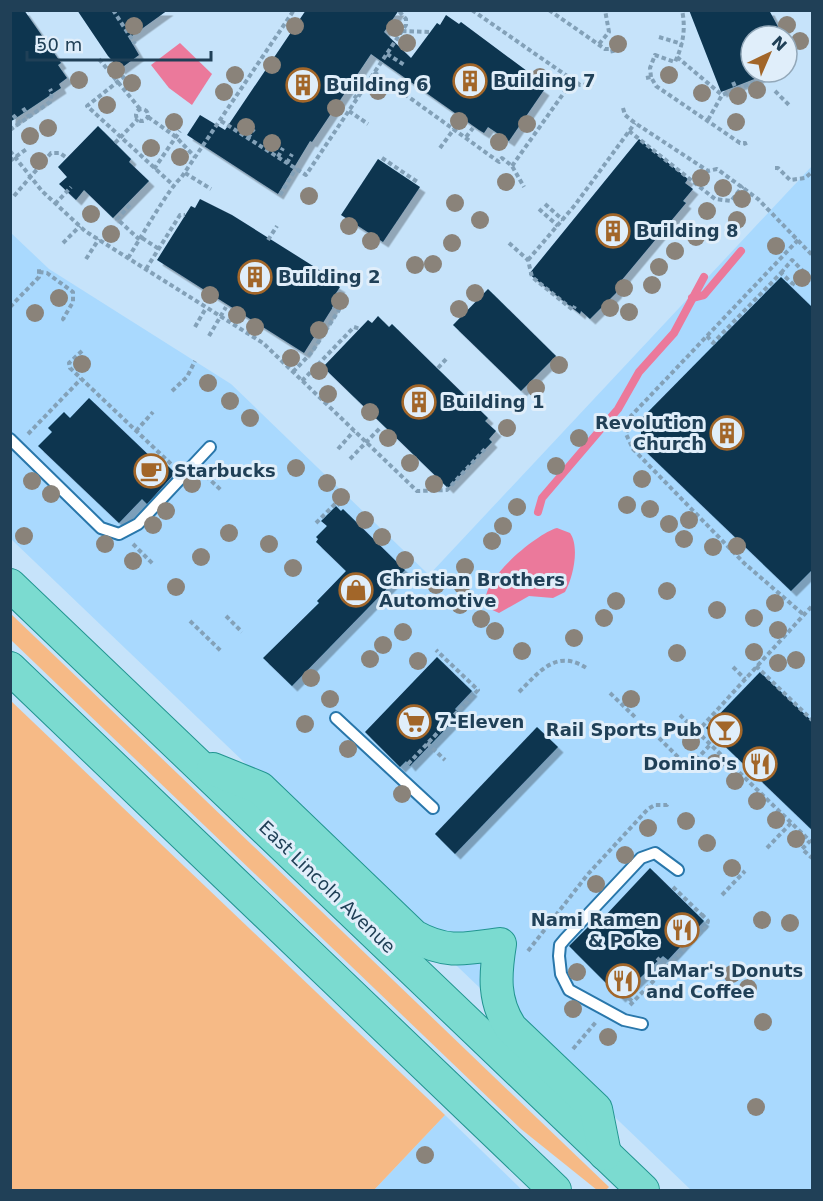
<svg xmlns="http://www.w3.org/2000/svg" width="823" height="1201" font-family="'DejaVu Sans',sans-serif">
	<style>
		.built { fill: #a9d9fe }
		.green { fill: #f6ba86 }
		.water { fill: #eb799b }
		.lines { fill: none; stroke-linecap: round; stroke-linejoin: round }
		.stream { stroke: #eb799b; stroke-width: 8 }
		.building { fill: #0a3450; filter: url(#shadow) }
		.lane-casing { stroke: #2977ab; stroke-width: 14 }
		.primary-casing { stroke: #229591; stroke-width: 34 }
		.path { stroke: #83a1b8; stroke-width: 4; stroke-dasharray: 4.5 3; stroke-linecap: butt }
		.lane { stroke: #fff; stroke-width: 10 }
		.primary { stroke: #7bdbd0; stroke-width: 32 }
		.tree { fill: #8a837a }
		.labels { text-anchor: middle; stroke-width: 6; stroke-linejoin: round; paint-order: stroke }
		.poi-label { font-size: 18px; font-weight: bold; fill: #204057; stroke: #e0eefa; text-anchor: start }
		.street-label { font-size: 18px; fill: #204057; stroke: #e0eefa }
	</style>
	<defs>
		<filter id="shadow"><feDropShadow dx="5.5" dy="5.5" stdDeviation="0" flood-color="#0004"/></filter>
	</defs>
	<rect width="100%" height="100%" fill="#c6e3fa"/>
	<g class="built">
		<path d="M812 166V1190H691L11 539 10 232 49 269 231 384 429 575Z"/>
		<path d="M445 1115 522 1190H374Z"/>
	</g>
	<g class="green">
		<path d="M11 614 609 1187 606 1190H597L521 1129 11 640Z"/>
		<path d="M10 700 445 1115 374 1190H11Z"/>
	</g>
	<g class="water">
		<path d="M180 43 212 74 192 105 169 88 151 65Z"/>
		<path d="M557 528 570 533C580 547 573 578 565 592L553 598 529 596 499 613 488 608C472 586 537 533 557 528Z"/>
	</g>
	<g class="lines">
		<g class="stream">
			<path d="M692 298 704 295 741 251"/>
			<path d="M538 512 542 498 618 409 639 372 674 333 704 277"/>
		</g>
	</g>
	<g class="building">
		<path d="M10 10H24L61 63 58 65 67 78 59 84 61 88 10 122Z"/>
		<path d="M77 10H168L129 38 139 55 120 69 108 56Z"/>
		<path d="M306 10H399L384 32 411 58 437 23 440 25 446 15 459 24 461 22 527 71 524 76 544 90 509 141 488 127 484 133 479 130 371 54 312 142 310 141 278 194 187 135 200 115 225 130Z"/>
		<path d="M689 10H769L783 36H751V72H772L721 92Z"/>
		<path d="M98 126 131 159 129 162 149 181 113 218 84 190 76 200 59 184 67 177 58 167Z"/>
		<path d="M639 139 688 179 685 183 693 189 683 201 686 203 621 281 616 293 590 319 581 311 580 314 529 274Z"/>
		<path d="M378 159 420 187 383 242 341 215Z"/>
		<path d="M200 199 232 215 329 276 327 279 340 287 334 296 338 299 304 353 157 260 191 206 195 208Z"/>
		<path d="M781 277 813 308V569L791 591 641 447V419Z"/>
		<path d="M488 289 556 356 521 391 453 325Z"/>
		<path d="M378 316 389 327 392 324 488 418 485 421 496 431 489 439 492 442 448 488 323 367 368 320 372 323Z"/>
		<path d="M89 398 156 462 160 458 175 473 147 504 142 499 119 523 38 446 52 432 48 428 64 412 70 418Z"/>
		<path d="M336 506 341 511 343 509 405 570 292 686 263 658 319 603 317 601 346 571 316 542 318 539 316 537 327 526 321 521Z"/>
		<path d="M437 657 472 691 455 709 460 714 410 766 406 761 400 767 365 732Z"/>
		<path d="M760 672 813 722V831L706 728Z"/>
		<path d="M537 727 558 747 455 854 435 834Z"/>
		<path d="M650 868 704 921 668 960 663 956 620 997 569 946 602 913 605 916Z"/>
	</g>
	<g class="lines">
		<g class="lane-casing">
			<g id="lane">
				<path d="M10 439 101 528 119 534 138 524 210 447"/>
				<path d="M336 718 433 808"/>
				<path d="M642 1024 624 1020 569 990 561 974 559 956 560 945 565 939 641 858 655 853 678 870"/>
			</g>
		</g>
		<g class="primary-casing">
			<g id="primary">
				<path d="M10 585 643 1190"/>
				<path d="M10 668 555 1190"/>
				<path d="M213 769 260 788 414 936C446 954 465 949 500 944 495 975 493 1001 511 1028L596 1109 605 1154"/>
			</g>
		</g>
		<g class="path">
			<path d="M113 10 135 44"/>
			<path d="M472 10 580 85 593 84"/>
			<path d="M549 10 605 49H612L613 54"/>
			<path d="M27 11 28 10"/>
			<path d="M402 31 430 32"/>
			<path d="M659 37 682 44"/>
			<path d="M599 44 609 32 605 10"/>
			<path d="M387 54 406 66"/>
			<path d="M677 57 722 95 772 75 771 72"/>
			<path d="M99 59 140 109"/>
			<path d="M374 72 499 162 502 158 512 166 524 187"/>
			<path d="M125 76 87 106 172 184"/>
			<path d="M651 77 650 68 655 55 675 62C683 45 686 29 682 10"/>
			<path d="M646 78 651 77 656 86 740 143H745L746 146"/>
			<path d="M733 82 736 89"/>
			<path d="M348 91 357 98"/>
			<path d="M775 91 790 106"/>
			<path d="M23 108 29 117"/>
			<path d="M623 108 625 115 635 123 708 171 717 169 758 199 812 255"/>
			<circle cx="142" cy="115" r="6"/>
			<path d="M349 111 368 124"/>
			<path d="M13 115 20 123"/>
			<path d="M148 117 176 137 195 157"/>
			<path d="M708 120 722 95"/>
			<path d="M221 121 306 175 406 25V19L398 10"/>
			<path d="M10 130 50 102 52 93 50 89"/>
			<path d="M629 131 715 199 731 201 743 186"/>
			<path d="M466 137 473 128"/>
			<path d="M248 138 254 129"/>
			<path d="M115 143 138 119"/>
			<path d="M440 148 454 129"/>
			<path d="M10 151 42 191 85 231 263 343 417 491 447 490 485 449"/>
			<path d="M278 157 283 148"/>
			<path d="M382 158 419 183"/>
			<path d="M10 161 28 148"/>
			<path d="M287 163 292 154"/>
			<path d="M512 166 573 80"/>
			<path d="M775 168H778L790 180 805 178 812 172"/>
			<path d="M154 169 180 131"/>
			<path d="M185 173 211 189"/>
			<path d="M280 195 296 168"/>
			<path d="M14 196 51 153H60L67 158"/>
			<path d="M55 204 71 187"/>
			<path d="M545 204 563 220"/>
			<path d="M130 205 117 219 140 240"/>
			<path d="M539 209 558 226"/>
			<path d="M142 238 159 249"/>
			<path d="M268 240 277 226"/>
			<path d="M798 240 631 416 626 434 633 449 744 563 804 615"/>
			<path d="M63 243 80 226"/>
			<path d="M509 243 528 260 532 277 573 310 575 306"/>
			<path d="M128 258C139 241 170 186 181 178L294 10"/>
			<path d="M86 259 99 239"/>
			<path d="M528 260 575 205 635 123"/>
			<path d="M146 269 180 215H185"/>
			<path d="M39 272 47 273 73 292V302L63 319 66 322"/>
			<path d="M781 273 792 260 812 280"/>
			<path d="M10 307 39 277V268"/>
			<path d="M195 327 206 308"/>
			<path d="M209 336 226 307"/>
			<path d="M707 336 713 343 781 273 793 284 791 286"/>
			<path d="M82 351 69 363 70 368 171 464"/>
			<path d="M438 368 447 358"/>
			<path d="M293 372 312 352 339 310 333 306"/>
			<path d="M302 381 354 327 360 329"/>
			<path d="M172 391 187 377 195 361"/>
			<path d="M136 431 153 412"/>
			<path d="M28 434 81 379"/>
			<path d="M338 449 354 431"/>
			<path d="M350 459 381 427"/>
			<path d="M206 476 222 491"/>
			<path d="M316 523 337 502 342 508"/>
			<path d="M133 544 154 565"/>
			<path d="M226 616 242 632"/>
			<path d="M190 621 222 652"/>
			<path d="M756 666 812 720"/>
			<path d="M733 667 745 679"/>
			<path d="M519 692C540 671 557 648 588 669"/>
			<path d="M610 693 636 718"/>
			<path d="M680 715 810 841 802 849 812 858"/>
			<path d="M697 732 812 606"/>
			<path d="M659 738 689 768"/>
			<path d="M427 743 445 760"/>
			<path d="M408 764 478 690 436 650"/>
			<path d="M686 771 710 745"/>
			<path d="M767 848 791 823"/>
			<path d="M673 887 703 916"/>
			<path d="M722 895 745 871"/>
			<path d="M528 951 588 874 648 809 655 805H667L669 802"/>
			<path d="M657 958 667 967"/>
			<path d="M623 993 633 1002"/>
			<path d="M630 1005 706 927 708 921 703 916 705 914"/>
			<path d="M573 1049 596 1022"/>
		</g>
		<use href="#lane" class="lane"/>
		<use href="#primary" class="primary"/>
	</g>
	<g class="tree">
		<circle cx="787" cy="25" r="9"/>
		<circle cx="134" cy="26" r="9"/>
		<circle cx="295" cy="26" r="9"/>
		<circle cx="395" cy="28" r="9"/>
		<circle cx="800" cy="41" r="9"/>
		<circle cx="407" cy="43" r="9"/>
		<circle cx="618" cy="44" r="9"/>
		<circle cx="272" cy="65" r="9"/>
		<circle cx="116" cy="70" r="9"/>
		<circle cx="235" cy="75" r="9"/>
		<circle cx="669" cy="75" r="9"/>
		<circle cx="540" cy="77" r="9"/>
		<circle cx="79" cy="80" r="9"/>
		<circle cx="132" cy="83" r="9"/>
		<circle cx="757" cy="90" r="9"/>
		<circle cx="378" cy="91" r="9"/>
		<circle cx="224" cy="92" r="9"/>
		<circle cx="702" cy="93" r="9"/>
		<circle cx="738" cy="96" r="9"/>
		<circle cx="107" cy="105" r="9"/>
		<circle cx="336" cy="108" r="9"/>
		<circle cx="459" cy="121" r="9"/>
		<circle cx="174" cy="122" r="9"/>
		<circle cx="736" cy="122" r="9"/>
		<circle cx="527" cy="124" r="9"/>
		<circle cx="246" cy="127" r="9"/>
		<circle cx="48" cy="128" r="9"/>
		<circle cx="30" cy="136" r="9"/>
		<circle cx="499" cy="142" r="9"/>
		<circle cx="272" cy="143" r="9"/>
		<circle cx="151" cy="148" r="9"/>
		<circle cx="180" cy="157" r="9"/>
		<circle cx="39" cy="161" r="9"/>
		<circle cx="701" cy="178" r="9"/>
		<circle cx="506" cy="182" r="9"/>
		<circle cx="723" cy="188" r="9"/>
		<circle cx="309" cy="196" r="9"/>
		<circle cx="742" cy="199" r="9"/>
		<circle cx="455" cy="203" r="9"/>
		<circle cx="707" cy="211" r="9"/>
		<circle cx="91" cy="214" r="9"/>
		<circle cx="480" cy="220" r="9"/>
		<circle cx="737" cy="220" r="9"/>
		<circle cx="349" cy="226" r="9"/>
		<circle cx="111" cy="234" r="9"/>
		<circle cx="696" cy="237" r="9"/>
		<circle cx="371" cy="241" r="9"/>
		<circle cx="452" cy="243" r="9"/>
		<circle cx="776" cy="246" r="9"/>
		<circle cx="675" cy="251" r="9"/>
		<circle cx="433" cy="264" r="9"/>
		<circle cx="415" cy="265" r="9"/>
		<circle cx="659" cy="267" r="9"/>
		<circle cx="802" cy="278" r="9"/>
		<circle cx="652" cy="285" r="9"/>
		<circle cx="624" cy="288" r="9"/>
		<circle cx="475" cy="293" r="9"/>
		<circle cx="210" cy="295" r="9"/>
		<circle cx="59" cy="298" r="9"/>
		<circle cx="340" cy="301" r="9"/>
		<circle cx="610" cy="308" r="9"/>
		<circle cx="459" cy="309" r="9"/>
		<circle cx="629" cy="312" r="9"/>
		<circle cx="35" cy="313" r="9"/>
		<circle cx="237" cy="315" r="9"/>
		<circle cx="255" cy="327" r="9"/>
		<circle cx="319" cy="330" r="9"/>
		<circle cx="291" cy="358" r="9"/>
		<circle cx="82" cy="364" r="9"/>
		<circle cx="559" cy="365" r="9"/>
		<circle cx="319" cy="371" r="9"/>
		<circle cx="208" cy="383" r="9"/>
		<circle cx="536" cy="388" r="9"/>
		<circle cx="328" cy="394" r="9"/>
		<circle cx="230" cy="401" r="9"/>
		<circle cx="370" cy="412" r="9"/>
		<circle cx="250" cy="418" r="9"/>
		<circle cx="507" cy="428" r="9"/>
		<circle cx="388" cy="438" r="9"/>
		<circle cx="579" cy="438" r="9"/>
		<circle cx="410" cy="463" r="9"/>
		<circle cx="556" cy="466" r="9"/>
		<circle cx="296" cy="468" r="9"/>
		<circle cx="642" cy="479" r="9"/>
		<circle cx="32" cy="481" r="9"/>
		<circle cx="327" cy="483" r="9"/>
		<circle cx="192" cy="484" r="9"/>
		<circle cx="434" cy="484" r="9"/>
		<circle cx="51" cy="494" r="9"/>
		<circle cx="341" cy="497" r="9"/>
		<circle cx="627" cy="505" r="9"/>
		<circle cx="517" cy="507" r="9"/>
		<circle cx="650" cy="509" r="9"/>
		<circle cx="166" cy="511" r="9"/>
		<circle cx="365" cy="520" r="9"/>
		<circle cx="689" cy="520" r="9"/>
		<circle cx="669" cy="524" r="9"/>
		<circle cx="153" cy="525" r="9"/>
		<circle cx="503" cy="526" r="9"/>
		<circle cx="229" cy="533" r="9"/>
		<circle cx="24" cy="536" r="9"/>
		<circle cx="382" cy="537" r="9"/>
		<circle cx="684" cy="539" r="9"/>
		<circle cx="492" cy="541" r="9"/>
		<circle cx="105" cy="544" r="9"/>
		<circle cx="269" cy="544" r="9"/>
		<circle cx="737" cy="546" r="9"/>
		<circle cx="713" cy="547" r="9"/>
		<circle cx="201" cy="557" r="9"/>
		<circle cx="405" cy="560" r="9"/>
		<circle cx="133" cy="561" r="9"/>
		<circle cx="465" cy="567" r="9"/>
		<circle cx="293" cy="568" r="9"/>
		<circle cx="436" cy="585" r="9"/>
		<circle cx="462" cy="585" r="9"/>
		<circle cx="176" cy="587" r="9"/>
		<circle cx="667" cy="591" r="9"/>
		<circle cx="616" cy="601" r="9"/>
		<circle cx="775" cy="603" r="9"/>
		<circle cx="460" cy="605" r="9"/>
		<circle cx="717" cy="610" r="9"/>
		<circle cx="604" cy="618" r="9"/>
		<circle cx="754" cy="618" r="9"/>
		<circle cx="481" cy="619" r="9"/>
		<circle cx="778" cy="630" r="9"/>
		<circle cx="495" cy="631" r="9"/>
		<circle cx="403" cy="632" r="9"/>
		<circle cx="574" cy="638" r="9"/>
		<circle cx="383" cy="645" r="9"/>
		<circle cx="522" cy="651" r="9"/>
		<circle cx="754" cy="652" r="9"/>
		<circle cx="677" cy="653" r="9"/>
		<circle cx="370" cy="659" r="9"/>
		<circle cx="796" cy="660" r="9"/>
		<circle cx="418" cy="661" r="9"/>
		<circle cx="778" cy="663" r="9"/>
		<circle cx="311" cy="678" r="9"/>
		<circle cx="330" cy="699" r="9"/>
		<circle cx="631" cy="699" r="9"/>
		<circle cx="305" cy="724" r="9"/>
		<circle cx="691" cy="742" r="9"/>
		<circle cx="348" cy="749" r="9"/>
		<circle cx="715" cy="763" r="9"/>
		<circle cx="735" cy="781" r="9"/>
		<circle cx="402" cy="794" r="9"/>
		<circle cx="757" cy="801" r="9"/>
		<circle cx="776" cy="820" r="9"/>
		<circle cx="686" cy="821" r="9"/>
		<circle cx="648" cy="828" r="9"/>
		<circle cx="796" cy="839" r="9"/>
		<circle cx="707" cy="843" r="9"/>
		<circle cx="625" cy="855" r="9"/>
		<circle cx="732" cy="868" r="9"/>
		<circle cx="596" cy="884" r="9"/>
		<circle cx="762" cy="920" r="9"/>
		<circle cx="790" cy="923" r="9"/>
		<circle cx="577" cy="972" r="9"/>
		<circle cx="732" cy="974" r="9"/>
		<circle cx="748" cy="988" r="9"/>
		<circle cx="573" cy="1009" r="9"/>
		<circle cx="763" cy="1022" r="9"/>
		<circle cx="608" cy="1037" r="9"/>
		<circle cx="756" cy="1107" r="9"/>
		<circle cx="425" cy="1155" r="9"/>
	</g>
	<defs>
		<g id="building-ring" transform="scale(1.725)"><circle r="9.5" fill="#e0eefa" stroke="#a26629" stroke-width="1.5"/><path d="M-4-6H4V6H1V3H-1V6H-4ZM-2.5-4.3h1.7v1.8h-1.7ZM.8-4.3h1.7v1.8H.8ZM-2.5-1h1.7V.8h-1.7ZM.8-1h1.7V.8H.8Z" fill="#a26629"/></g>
		<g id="cafe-ring" transform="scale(1.725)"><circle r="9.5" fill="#e0eefa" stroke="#a26629" stroke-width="1.5"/><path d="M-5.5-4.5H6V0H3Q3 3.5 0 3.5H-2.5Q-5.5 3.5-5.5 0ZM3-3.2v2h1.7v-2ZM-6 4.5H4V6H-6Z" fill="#a26629"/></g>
		<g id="shop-ring" transform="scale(1.725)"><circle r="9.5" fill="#e0eefa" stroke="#a26629" stroke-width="1.5"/><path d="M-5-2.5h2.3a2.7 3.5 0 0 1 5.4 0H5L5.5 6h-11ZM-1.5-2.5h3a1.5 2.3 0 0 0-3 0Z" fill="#a26629"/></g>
		<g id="supermarket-ring" transform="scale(1.725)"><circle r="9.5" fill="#e0eefa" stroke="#a26629" stroke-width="1.5"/><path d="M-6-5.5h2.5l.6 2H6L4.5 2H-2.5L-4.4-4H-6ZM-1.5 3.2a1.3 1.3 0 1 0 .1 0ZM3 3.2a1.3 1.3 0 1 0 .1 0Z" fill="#a26629"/></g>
		<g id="bar-ring" transform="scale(1.725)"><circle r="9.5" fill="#e0eefa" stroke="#a26629" stroke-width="1.5"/><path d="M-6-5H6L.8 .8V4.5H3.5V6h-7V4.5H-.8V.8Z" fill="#a26629"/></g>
		<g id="restaurant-ring" transform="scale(1.725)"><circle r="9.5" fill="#e0eefa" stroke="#a26629" stroke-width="1.5"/><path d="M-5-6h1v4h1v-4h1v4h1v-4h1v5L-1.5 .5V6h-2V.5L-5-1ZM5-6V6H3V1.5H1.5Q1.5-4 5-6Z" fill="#a26629"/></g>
	</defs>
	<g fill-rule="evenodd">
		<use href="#building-ring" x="470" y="81"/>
		<use href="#building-ring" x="303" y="85"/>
		<use href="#building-ring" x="613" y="231"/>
		<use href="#building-ring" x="255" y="277"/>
		<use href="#building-ring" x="419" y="402"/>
		<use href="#building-ring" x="727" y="433"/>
		<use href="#cafe-ring" x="151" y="471"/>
		<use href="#shop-ring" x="356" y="590"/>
		<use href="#supermarket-ring" x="414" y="722"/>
		<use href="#bar-ring" x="725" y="730"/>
		<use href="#restaurant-ring" x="760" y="764"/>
		<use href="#restaurant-ring" x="682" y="930"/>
		<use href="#restaurant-ring" x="623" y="981"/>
	</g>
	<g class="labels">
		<g class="poi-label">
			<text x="493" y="87">Building 7</text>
			<text x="326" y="91">Building 6</text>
			<text x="636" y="237">Building 8</text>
			<text x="278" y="283">Building 2</text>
			<text x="442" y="408">Building 1</text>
			<text x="704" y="429" text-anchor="end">Revolution<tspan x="704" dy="21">Church</tspan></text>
			<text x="174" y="477">Starbucks</text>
			<text x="379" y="586">Christian Brothers<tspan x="379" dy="21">Automotive</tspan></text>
			<text x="437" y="728">7-Eleven</text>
			<text x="702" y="736" text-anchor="end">Rail Sports Pub</text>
			<text x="737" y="770" text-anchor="end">Domino's</text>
			<text x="659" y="926" text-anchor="end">Nami Ramen<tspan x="659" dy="21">&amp; Poke</tspan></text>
			<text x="646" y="977">LaMar's Donuts<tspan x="646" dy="21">and Coffee</tspan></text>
		</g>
		<g class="street-label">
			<text transform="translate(327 887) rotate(44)" y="6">East Lincoln Avenue</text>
		</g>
	</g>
	<rect width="823" height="1201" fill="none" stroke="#204057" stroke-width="24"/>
	<g transform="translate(769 54) rotate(44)"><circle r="28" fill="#e0eefa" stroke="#93a8b9" stroke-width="1.5"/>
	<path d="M0-4.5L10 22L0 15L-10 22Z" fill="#a26629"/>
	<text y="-9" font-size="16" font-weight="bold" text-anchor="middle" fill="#204057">N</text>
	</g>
	<path d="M27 51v9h184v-9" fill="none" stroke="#204057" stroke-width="3"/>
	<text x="36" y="51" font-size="18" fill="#204057" stroke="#e0eefa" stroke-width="4.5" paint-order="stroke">50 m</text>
</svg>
